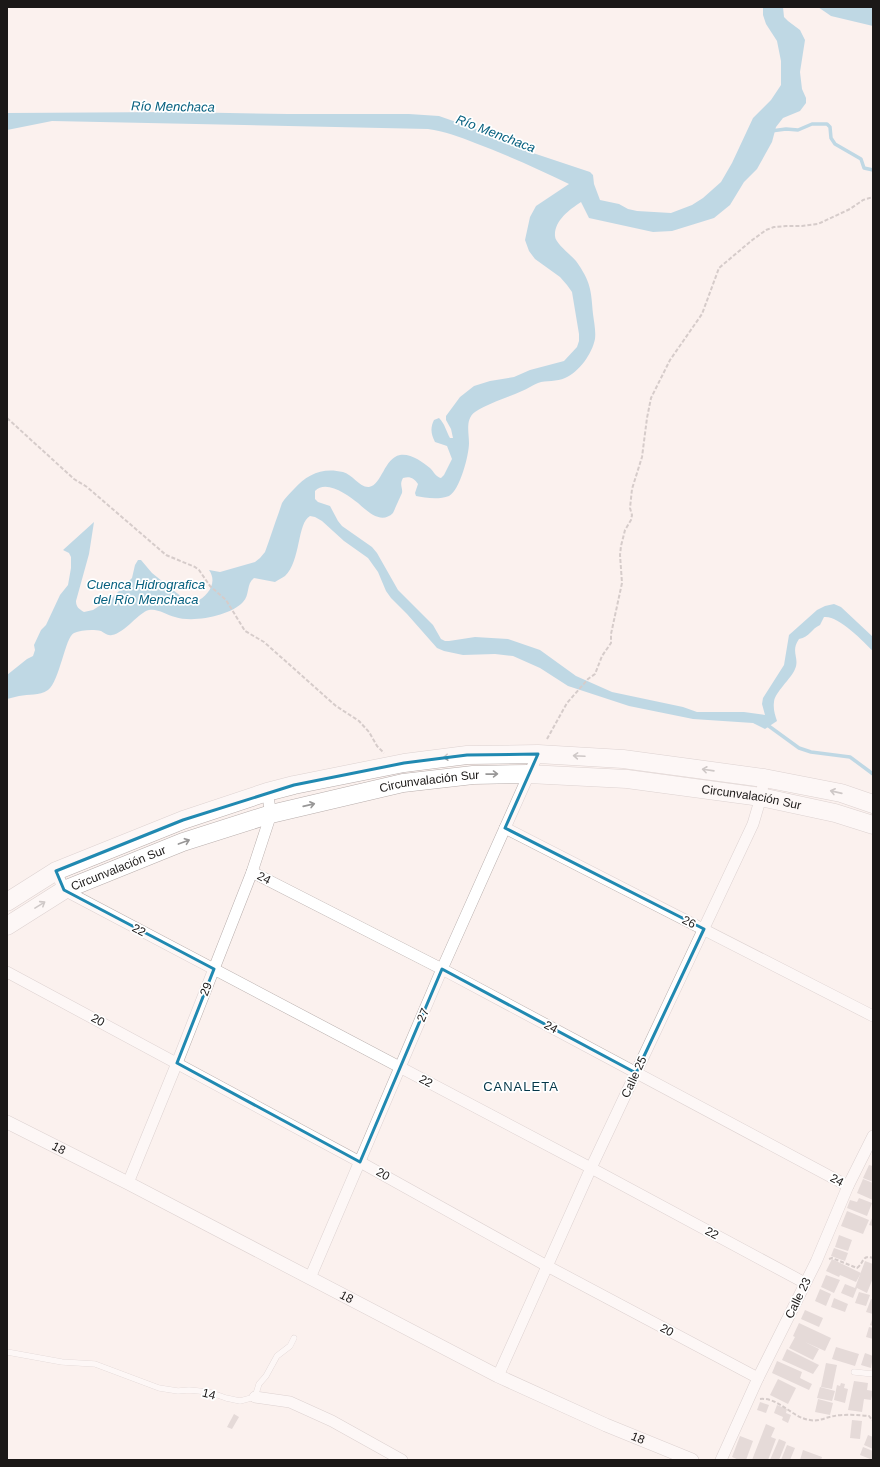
<svg xmlns="http://www.w3.org/2000/svg" width="880" height="1467" font-family="Arial,sans-serif">
	<style>
		.water { fill: #77bad8 }
		.lines { fill: none; stroke-linecap: round; stroke-linejoin: round }
		.stream { stroke: #77bad8; stroke-width: 3.5 }
		.building { fill: #c9bfbd }
		.service-casing { stroke: #b8aeac; stroke-width: 6 }
		.minor-casing { stroke: #b8aeac; stroke-width: 12 }
		.tertiary-casing { stroke: #b8aeac; stroke-width: 14 }
		.trunk-casing { stroke: #b8aeac; stroke-width: 19 }
		.path { stroke: #a8a09e; stroke-width: 2; stroke-dasharray: 4 2; stroke-linecap: butt }
		.service { stroke: #fff; stroke-width: 5.5 }
		.minor { stroke: #fff; stroke-width: 11 }
		.tertiary { stroke: #fff; stroke-width: 13 }
		.trunk { stroke: #fff; stroke-width: 18 }
		.oneway { stroke: #989797 }
		.marked { fill: none; stroke: #2089b1; stroke-width: 3; stroke-linejoin: round }
		.labels { text-anchor: middle; stroke-width: 3.5; stroke-linejoin: round; paint-order: stroke }
		.street-label { font-size: 12px; fill: #1b1817; stroke: #fff }
		.water-label { font-size: 13px; font-style: italic; fill: #06607f; stroke: #fff }
		.neighbourhood-label { font-size: 13px; letter-spacing: 1px; fill: #033749; stroke: #fff }
	</style>
	<rect width="100%" height="100%" fill="#fbf1ee"/>
	<g class="water">
		<path d="M763 7H783L784 17 788 21 800 30 805 40 800 72 802 89 806 98V103L800 111 783 118 776 127 772 142 757 169 744 182 730 205 714 218 672 231 653 232 589 218 581 202C569 210 554 221 555 236 555 243 571 255 576 261 591 282 591 290 593 314 594 322 596 331 595 339 592 354 579 372 565 378 557 382 546 380 538 383 533 385 527 389 522 391 507 398 489 403 475 412 465 419 469 433 469 443 469 455 460 490 449 496 439 500 425 498 416 496L415 493 418 484C414 478 410 476 403 478 399 485 403 487 402 493 401 495 394 511 393 513 381 525 367 511 358 503 348 495 326 479 315 491V499L318 502 330 506 338 521 342 526 372 547 377 553 398 590 433 625 441 639 445 641H449L475 637 508 639 540 650 576 676 612 692 683 707 697 712H744L765 715 762 704 763 698 784 665 789 635 817 610 825 606 834 604 841 607 873 637V651C863 641 838 615 824 617L820 625C811 629 810 637 799 639 790 652 800 658 795 669 791 679 775 692 774 702 773 709 775 715 777 721L765 729 753 723 693 719 629 706 568 686 540 668 513 656 495 654 463 655 444 651 437 648 407 614 391 598 386 591 378 572 368 558 344 541 322 521 315 517 310 516C297 523 301 561 285 576 282 578 278 580 275 582L254 578C246 584 250 595 243 602 230 616 193 623 175 617 167 615 157 608 149 610 139 612 125 633 112 635 107 636 105 633 101 631 93 629 81 630 74 633 65 637 60 681 48 690 39 696 29 694 19 696 15 697 11 698 7 699V675L27 659 33 656 35 650 34 645 41 630 46 625 60 595 68 585 71 568V557L69 553 63 550 94 522 89 554 76 601C76 607 79 609 84 612L93 610 113 597 132 578 135 565 138 560H141L152 573 183 598 188 601 196 602C208 596 218 583 209 570L220 572 255 562 260 558 265 552C270 539 274 525 279 512 280 509 281 506 282 503 285 498 290 493 294 489 307 474 323 467 343 472 352 474 360 488 369 487 382 485 384 458 400 455 410 453 423 462 430 468 434 472 436 477 441 478L444 475 452 459 447 446 435 442C431 434 430 428 434 420L439 418C445 424 446 431 450 438H453L451 429 446 420V416L460 397 474 386 490 381 514 377 530 370 564 361 577 347 579 341V334L572 292 567 285 560 277 535 259 529 251 525 240 530 217 536 206 569 184C538 169 507 155 475 143 460 137 444 131 428 129L52 121 7 130V113L174 112 288 114H409L439 116 499 137 533 153 590 172 593 175 594 184 600 200 619 204 628 209 637 211 671 213 692 205 703 198 721 182 732 163 753 118 771 100 781 85V61L777 41 766 24 763 15Z"/>
		<path d="M818 7H873V26L831 16Z"/>
	</g>
	<g class="lines">
		<g class="stream">
			<path d="M771 131 786 129 798 130 812 124H827L830 127 831 138 835 144 861 159 864 168 873 170"/>
			<path d="M766 724 799 748 811 752 850 757 873 774"/>
		</g>
	</g>
	<g class="building">
		<path d="M869 1165 873 1166V1182L863 1178Z"/>
		<path d="M863 1179 873 1183V1200L857 1193Z"/>
		<path d="M859 1198 872 1203 867 1216 847 1208 850 1200 857 1202Z"/>
		<path d="M847 1211 869 1220 863 1234 841 1226Z"/>
		<path d="M873 1216V1226L869 1225Z"/>
		<path d="M839 1235 852 1240 848 1251 835 1247Z"/>
		<path d="M834 1248 848 1253 845 1261 831 1256Z"/>
		<path d="M832 1259 861 1273 856 1282 840 1275 839 1277 826 1271Z"/>
		<path d="M865 1261 873 1264V1278L867 1293 857 1288 853 1298 841 1293 845 1284 855 1288Z"/>
		<path d="M826 1275 840 1280 834 1293 821 1287Z"/>
		<path d="M820 1289 831 1294 826 1306 815 1301Z"/>
		<path d="M859 1292 870 1295 866 1306 855 1303Z"/>
		<path d="M834 1298 848 1304 845 1312 831 1307Z"/>
		<path d="M871 1299 873 1300V1314L866 1312Z"/>
		<path d="M805 1310 823 1318 819 1327 801 1319Z"/>
		<path d="M873 1317V1326L870 1325Z"/>
		<path d="M799 1323 831 1338 825 1351 805 1342 819 1349 813 1360 789 1348 795 1337 793 1336Z"/>
		<path d="M869 1327 873 1328V1339L866 1337Z"/>
		<path d="M836 1347 859 1354 855 1366 832 1359Z"/>
		<path d="M787 1349 819 1365 813 1374 782 1360Z"/>
		<path d="M865 1353 873 1356 871 1368 861 1365Z"/>
		<path d="M777 1361 802 1372 800 1378 812 1384 809 1390 772 1373Z"/>
		<path d="M826 1363 837 1365 832 1389 821 1387Z"/>
		<path d="M778 1379 796 1388 788 1404 770 1395Z"/>
		<path d="M854 1381 868 1383 867 1390 873 1391 871 1400 864 1399 862 1412 848 1410Z"/>
		<path d="M841 1383 845 1384 844 1388 848 1389 845 1403 834 1400 837 1385 840 1386Z"/>
		<path d="M820 1387 835 1391 832 1401 817 1398Z"/>
		<path d="M818 1399 833 1403 830 1415 815 1412Z"/>
		<path d="M760 1402 769 1405 766 1413 757 1410Z"/>
		<path d="M777 1405 787 1409 786 1413 791 1415 788 1423 782 1420 783 1417 774 1413Z"/>
		<path d="M234 1414 239 1417 232 1429 227 1427Z"/>
		<path d="M852 1420 862 1421 860 1439 850 1438Z"/>
		<path d="M766 1424 775 1428 771 1437 776 1439 768 1460H752Z"/>
		<path d="M868 1435 873 1437V1449L864 1445Z"/>
		<path d="M740 1436 753 1441 746 1460H739L732 1457Z"/>
		<path d="M779 1439 786 1442 785 1445 779 1460H770Z"/>
		<path d="M787 1445 795 1448 790 1460H781Z"/>
		<path d="M863 1447 873 1451V1460L860 1455Z"/>
		<path d="M803 1450 822 1457 821 1460H800Z"/>
	</g>
	<g class="lines">
		<g class="service-casing">
			<g id="service">
				<path d="M7 1352 62 1362 95 1364 159 1388 178 1391 189 1390 209 1392 226 1398 240 1401 255 1397 259 1384 266 1376 277 1356 290 1346 294 1338"/>
				<path d="M854 1372 873 1374"/>
			</g>
		</g>
		<g class="minor-casing">
			<g id="minor">
				<path d="M505 828 873 1016"/>
				<path d="M56 871 64 890 591 1168 805 1283"/>
				<path d="M252 872 442 969 848 1186"/>
				<path d="M7 972 360 1162 547 1266 758 1378"/>
				<path d="M128 1183 177 1063 252 872 271 814 267 792"/>
				<path d="M310 1278 442 969 538 754"/>
				<path d="M498 1376 591 1168 753 824 761 797 764 778"/>
				<path d="M255 1397 290 1402 332 1421 402 1460"/>
				<path d="M721 1460 758 1378 816 1262 848 1186 873 1136"/>
			</g>
		</g>
		<g class="tertiary-casing">
			<g id="tertiary">
				<path id="s1" d="M7 1122 128 1183 498 1376 606 1425 692 1460"/>
			</g>
		</g>
		<g class="trunk-casing">
			<g id="trunk">
				<path d="M7 902 56 871 183 820 267 792 294 785 404 763 467 755 538 754 623 759 764 778 841 793 873 804"/>
				<path id="s2" d="M7 926 64 890 183 842 271 814 403 783 473 775 528 774 627 779 761 797 835 813 873 825"/>
			</g>
		</g>
		<g class="path">
			<path d="M7 418 74 479 87 487 166 555 195 567 199 570 210 586 226 600 245 631 264 642 336 706 359 721 369 732 377 746 384 753"/>
			<path d="M547 739 567 703 588 679 595 674 602 656 611 643V634L622 583 620 555 621 546 625 530 631 520 632 515 630 508 632 489 642 457 647 418 651 398 670 360 702 314 719 268 751 241 766 230 774 227 786 226H802L818 224 850 209 863 200 873 197"/>
			<path d="M829 1259 832 1258 857 1268C864 1263 862 1254 873 1258"/>
			<path d="M760 1399C779 1397 792 1418 810 1420 819 1422 826 1417 834 1416 843 1414 860 1415 869 1416L873 1421"/>
		</g>
		<use href="#service" class="service"/>
		<use href="#minor" class="minor"/>
		<use href="#tertiary" class="tertiary"/>
		<use href="#trunk" class="trunk"/>
	</g>
	<defs><path id="oneway-shaft" d="M-6 0H5M1.5-3L5.5 0L1.5 3" fill="none" stroke-width="1.6" stroke-linecap="round" stroke-linejoin="round"/></defs>
	<g class="oneway">
		<use href="#oneway-shaft" transform="translate(579 756) rotate(-177)"/>
		<use href="#oneway-shaft" transform="translate(449 757) rotate(173)"/>
		<use href="#oneway-shaft" transform="translate(708 770) rotate(-172)"/>
		<use href="#oneway-shaft" transform="translate(492 774) rotate(-1)"/>
		<use href="#oneway-shaft" transform="translate(836 792) rotate(-167)"/>
		<use href="#oneway-shaft" transform="translate(309 805) rotate(-13)"/>
		<use href="#oneway-shaft" transform="translate(184 842) rotate(-20)"/>
		<use href="#oneway-shaft" transform="translate(40 905) rotate(-32)"/>
	</g>
	<path d="M0 0H880V1467H0ZM538 754 505 828 704 929 636 1073 442 969 360 1162 177 1063 214 969 64 890 56 871 183 820 294 785 404 763 467 755Z" fill="#fbf1ee" fill-opacity=".55" fill-rule="evenodd"/>
	<path class="marked" d="M538 754 505 828 704 929 636 1073 442 969 360 1162 177 1063 214 969 64 890 56 871 183 820 294 785 404 763 467 755Z"/>
	<g class="labels">
		<g class="street-label">
			<text dy="4" stroke="none"><textPath href="#s2" startOffset="450">Circunvalación Sur</textPath></text>
			<text dy="4" stroke="none"><textPath href="#s2" startOffset="774">Circunvalación Sur</textPath></text>
			<text dy="4" stroke="none"><textPath href="#s2" startOffset="126">Circunvalación Sur</textPath></text>
			<text transform="translate(264 878) rotate(27)" y="4">24</text>
			<text transform="translate(689 922) rotate(27)" y="4">26</text>
			<text transform="translate(139 930) rotate(28)" y="4">22</text>
			<text transform="translate(206 989) rotate(-69)" y="4">29</text>
			<text transform="translate(423 1015) rotate(-67)" y="4">27</text>
			<text transform="translate(98 1020) rotate(28)" y="4">20</text>
			<text transform="translate(551 1027) rotate(28)" y="4">24</text>
			<text transform="translate(634 1077) rotate(-65)" y="4">Calle 25</text>
			<text transform="translate(426 1081) rotate(28)" y="4">22</text>
			<text dy="4" stroke="none"><textPath href="#s1" startOffset="58">18</textPath></text>
			<text transform="translate(383 1174) rotate(29)" y="4">20</text>
			<text transform="translate(837 1180) rotate(28)" y="4">24</text>
			<text transform="translate(712 1233) rotate(28)" y="4">22</text>
			<text dy="4" stroke="none"><textPath href="#s1" startOffset="382">18</textPath></text>
			<text transform="translate(798 1298) rotate(-64)" y="4">Calle 23</text>
			<text transform="translate(667 1330) rotate(28)" y="4">20</text>
			<text transform="translate(209 1394) rotate(14)" y="4">14</text>
			<text dy="4" stroke="none"><textPath href="#s1" startOffset="706">18</textPath></text>
		</g>
		<g class="water-label">
			<text transform="translate(173 106) rotate(1)" y="5">Río Menchaca</text>
			<text transform="translate(496 133) rotate(21)" y="5">Río Menchaca</text>
			<text x="146" y="589">Cuenca Hidrografica<tspan x="146" dy="15">del Río Menchaca</tspan></text>
		</g>
		<g class="neighbourhood-label">
			<text x="521" y="1091">CANALETA</text>
		</g>
	</g>
	<rect width="880" height="1467" fill="none" stroke="#1b1817" stroke-width="16"/>
</svg>
